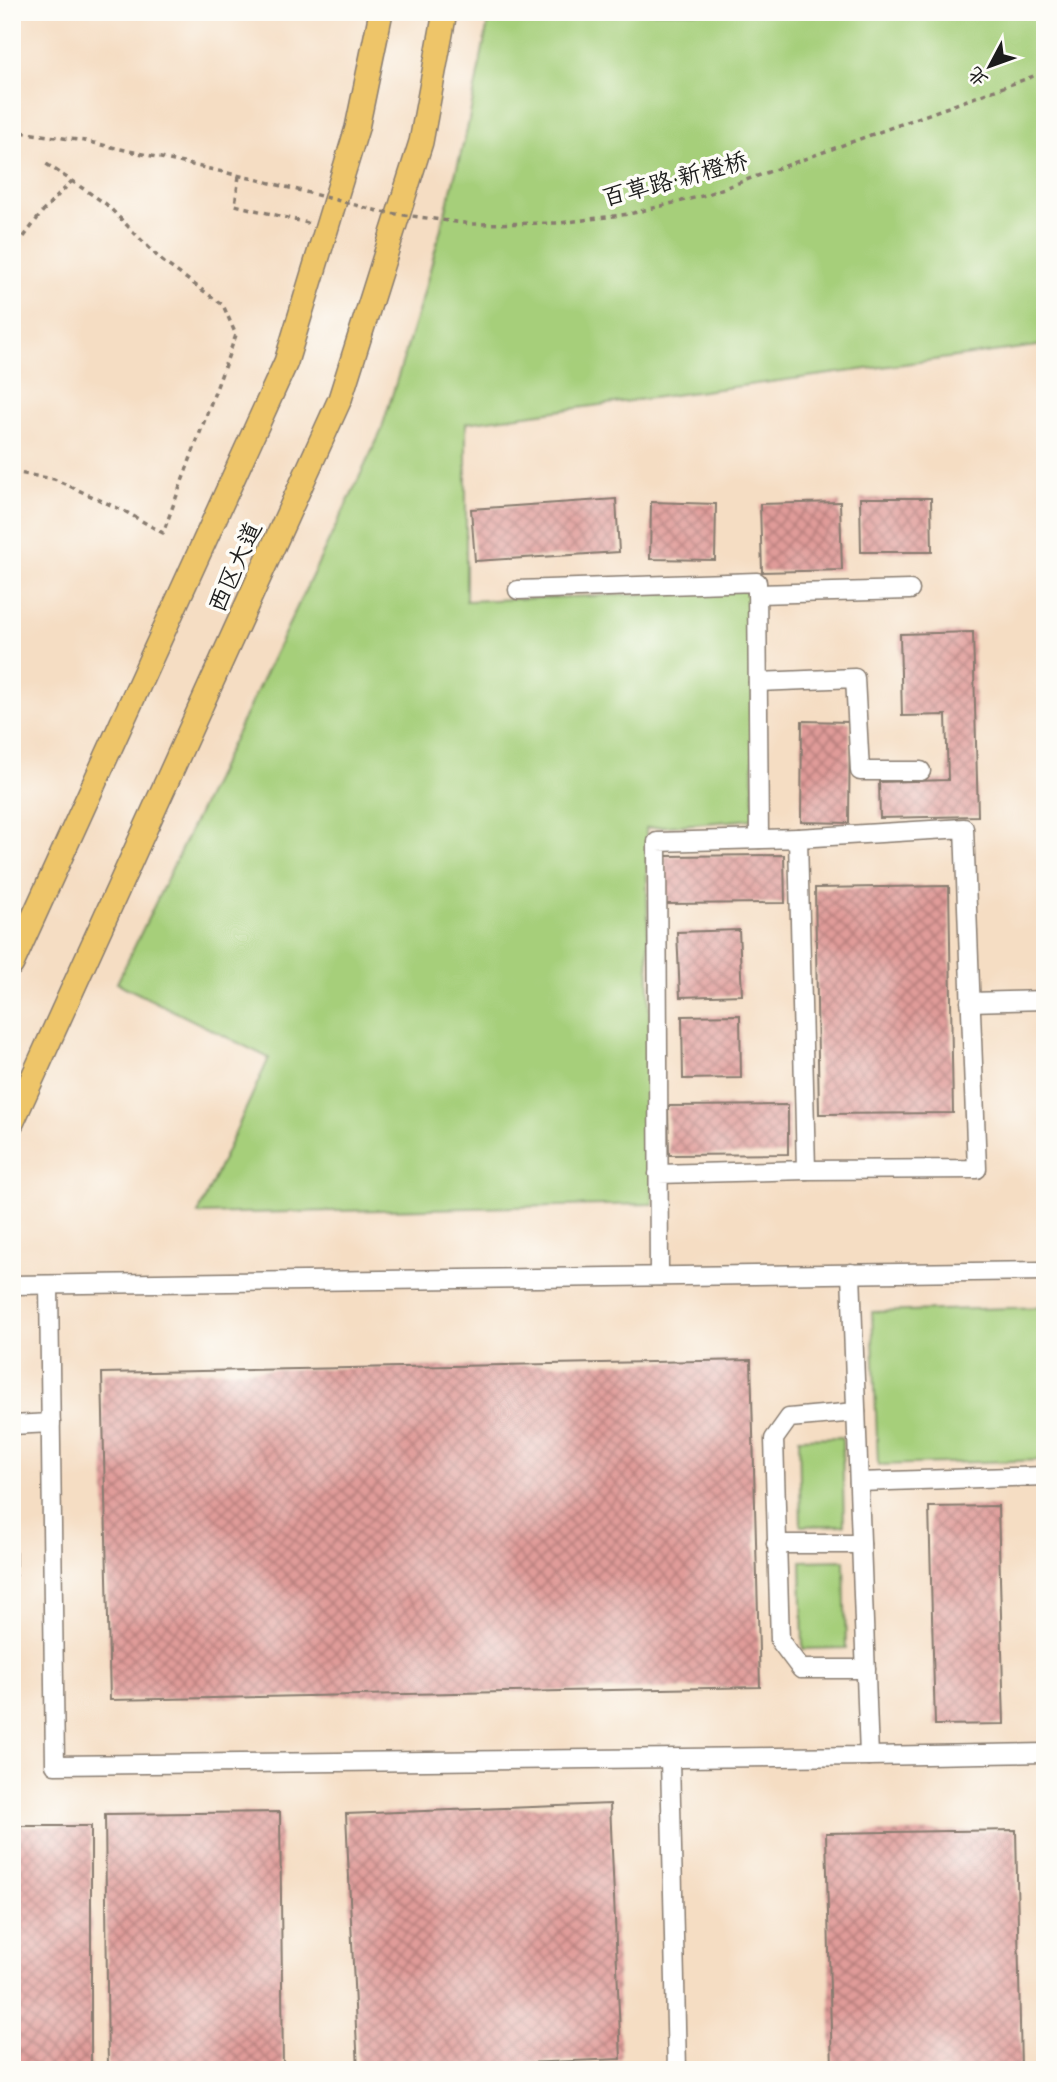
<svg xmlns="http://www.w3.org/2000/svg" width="1057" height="2082" font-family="Dekko,'LXGW WenKai TC',sans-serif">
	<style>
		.grass { fill: #a6cf7a; stroke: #61764b; stroke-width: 2 }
		.building { fill: url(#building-cross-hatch) }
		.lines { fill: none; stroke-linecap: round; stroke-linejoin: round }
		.minor-casing { stroke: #887c70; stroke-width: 21 }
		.major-casing { stroke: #887c70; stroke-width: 26 }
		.path { stroke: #887c70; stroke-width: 3.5; stroke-dasharray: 5 5; stroke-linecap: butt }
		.minor { stroke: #fff; stroke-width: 18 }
		.major { stroke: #eec569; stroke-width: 23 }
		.path-bridge { stroke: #887c70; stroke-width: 3.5; stroke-dasharray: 5 5; stroke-linecap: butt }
		.labels { text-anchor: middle; stroke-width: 7; stroke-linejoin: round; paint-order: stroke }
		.street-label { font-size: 24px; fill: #1c1c1c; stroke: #fdfcf7 }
	</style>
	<defs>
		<pattern id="building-cross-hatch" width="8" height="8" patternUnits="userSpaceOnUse" patternTransform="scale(1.75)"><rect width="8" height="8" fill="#e09b99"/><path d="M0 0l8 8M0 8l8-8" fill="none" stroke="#b57e7c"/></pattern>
	</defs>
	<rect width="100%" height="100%" fill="#fdfcf7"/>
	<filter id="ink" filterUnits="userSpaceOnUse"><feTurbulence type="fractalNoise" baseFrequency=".0143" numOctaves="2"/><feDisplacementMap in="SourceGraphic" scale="14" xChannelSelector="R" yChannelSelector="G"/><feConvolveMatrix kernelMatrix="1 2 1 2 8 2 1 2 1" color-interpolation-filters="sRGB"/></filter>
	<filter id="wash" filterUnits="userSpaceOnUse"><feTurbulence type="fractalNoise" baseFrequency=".00686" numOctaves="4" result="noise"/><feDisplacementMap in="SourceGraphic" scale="28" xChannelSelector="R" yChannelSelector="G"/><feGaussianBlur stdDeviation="1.57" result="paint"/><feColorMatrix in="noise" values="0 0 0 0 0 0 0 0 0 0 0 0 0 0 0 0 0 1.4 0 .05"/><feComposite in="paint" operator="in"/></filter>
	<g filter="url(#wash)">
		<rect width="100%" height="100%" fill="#f5ddc3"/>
		<g class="grass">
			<path d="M490 12H1045V345L466 423V601L751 590 754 819 646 828 653 1204 198 1214 269 1058 117 983 380 434 423 296 467 130Z"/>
			<path d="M1045 1307V1460L878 1465 872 1312Z"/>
			<path d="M842 1437 844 1525 801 1526 799 1438Z"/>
			<path d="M844 1560 846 1648 803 1649 801 1561Z"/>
		</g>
		<g id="blocks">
			<g class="building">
				<path d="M860 498H931L932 552H861Z"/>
				<path d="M616 499 619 552 475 561 471 509Z"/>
				<path d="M651 502 716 504 715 560 650 559Z"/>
				<path d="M840 502 842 570 762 572 760 504Z"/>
				<path d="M973 632 978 816 880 818 879 782 948 780 946 715 902 716 900 634Z"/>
				<path d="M802 721 850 722 849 823 801 822Z"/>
				<path d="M784 855 785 903 665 904V856Z"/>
				<path d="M949 886 953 1113 819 1114 815 888Z"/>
				<path d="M739 930 742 995 680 997 677 932Z"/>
				<path d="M740 1015 741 1078 683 1079 682 1016Z"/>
				<path d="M788 1105V1154L669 1155 668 1106Z"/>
				<path d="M751 1360 760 1687 110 1700 102 1373Z"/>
				<path d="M12 1459H15L16 1595H12Z"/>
				<path d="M998 1506 1004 1724 935 1725 929 1507Z"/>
				<path d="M610 1804 621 2059 358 2070 346 1814Z"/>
				<path d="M280 1812 283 2070H108L105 1814Z"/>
				<rect x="12" y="1826" width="79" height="244"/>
				<path d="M1016 1830 1021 2070H832L826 1833Z"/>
			</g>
		</g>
	</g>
	<g filter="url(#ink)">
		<use href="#blocks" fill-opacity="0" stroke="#887c70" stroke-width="2"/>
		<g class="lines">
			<g class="minor-casing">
				<g id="minor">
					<path d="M518 590 757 582 759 839"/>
					<path d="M757 594 910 590"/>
					<path d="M758 682 855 678 860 771H921"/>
					<path d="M798 838 964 828 977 1169 806 1170"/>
					<path d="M970 1002 1045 1000"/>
					<path d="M658 1174 806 1170 798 838 657 842 659 1276"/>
					<path d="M12 1285 1045 1271"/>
					<path d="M49 1285 55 1765 869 1756 851 1273"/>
					<path d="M856 1412 789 1418 774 1439 780 1641 801 1669H866"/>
					<path d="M12 1425 51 1423"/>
					<path d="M859 1482 1045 1476"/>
					<path d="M776 1544H861"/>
					<path d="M869 1756 1045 1753"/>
					<path d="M670 1759 677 2070"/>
				</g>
			</g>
			<g class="major-casing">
				<g id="major">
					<path d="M12 964 286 362 357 128 381 12"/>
					<path d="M12 1123 340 399 421 142 445 12"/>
				</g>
			</g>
			<g class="path">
				<path d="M239 176 235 205 308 223"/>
				<path d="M12 253 43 211 72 181"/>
				<path d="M12 472 54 479 126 512 163 533 236 335 223 305 162 261 106 204 45 163"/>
			</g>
			<use href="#minor" class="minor"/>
			<use href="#major" class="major"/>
			<path class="path-bridge" d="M12 131 85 141 263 181 382 212 471 224 560 223 629 214 702 196 1045 72"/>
		</g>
	</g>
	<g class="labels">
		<g class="street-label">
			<text transform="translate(675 179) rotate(-15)" y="8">百草路·新橙桥</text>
			<text transform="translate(235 567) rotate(-66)" y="8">西区大道</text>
		</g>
	</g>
	<rect width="1057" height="2082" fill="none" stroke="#fdfcf7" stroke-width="42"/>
	<g transform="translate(990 66) rotate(229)" stroke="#fdfcf7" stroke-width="5" paint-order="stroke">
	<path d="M0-5L12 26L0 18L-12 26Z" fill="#1c1c1c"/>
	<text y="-10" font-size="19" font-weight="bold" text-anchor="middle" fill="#1c1c1c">北</text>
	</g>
</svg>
